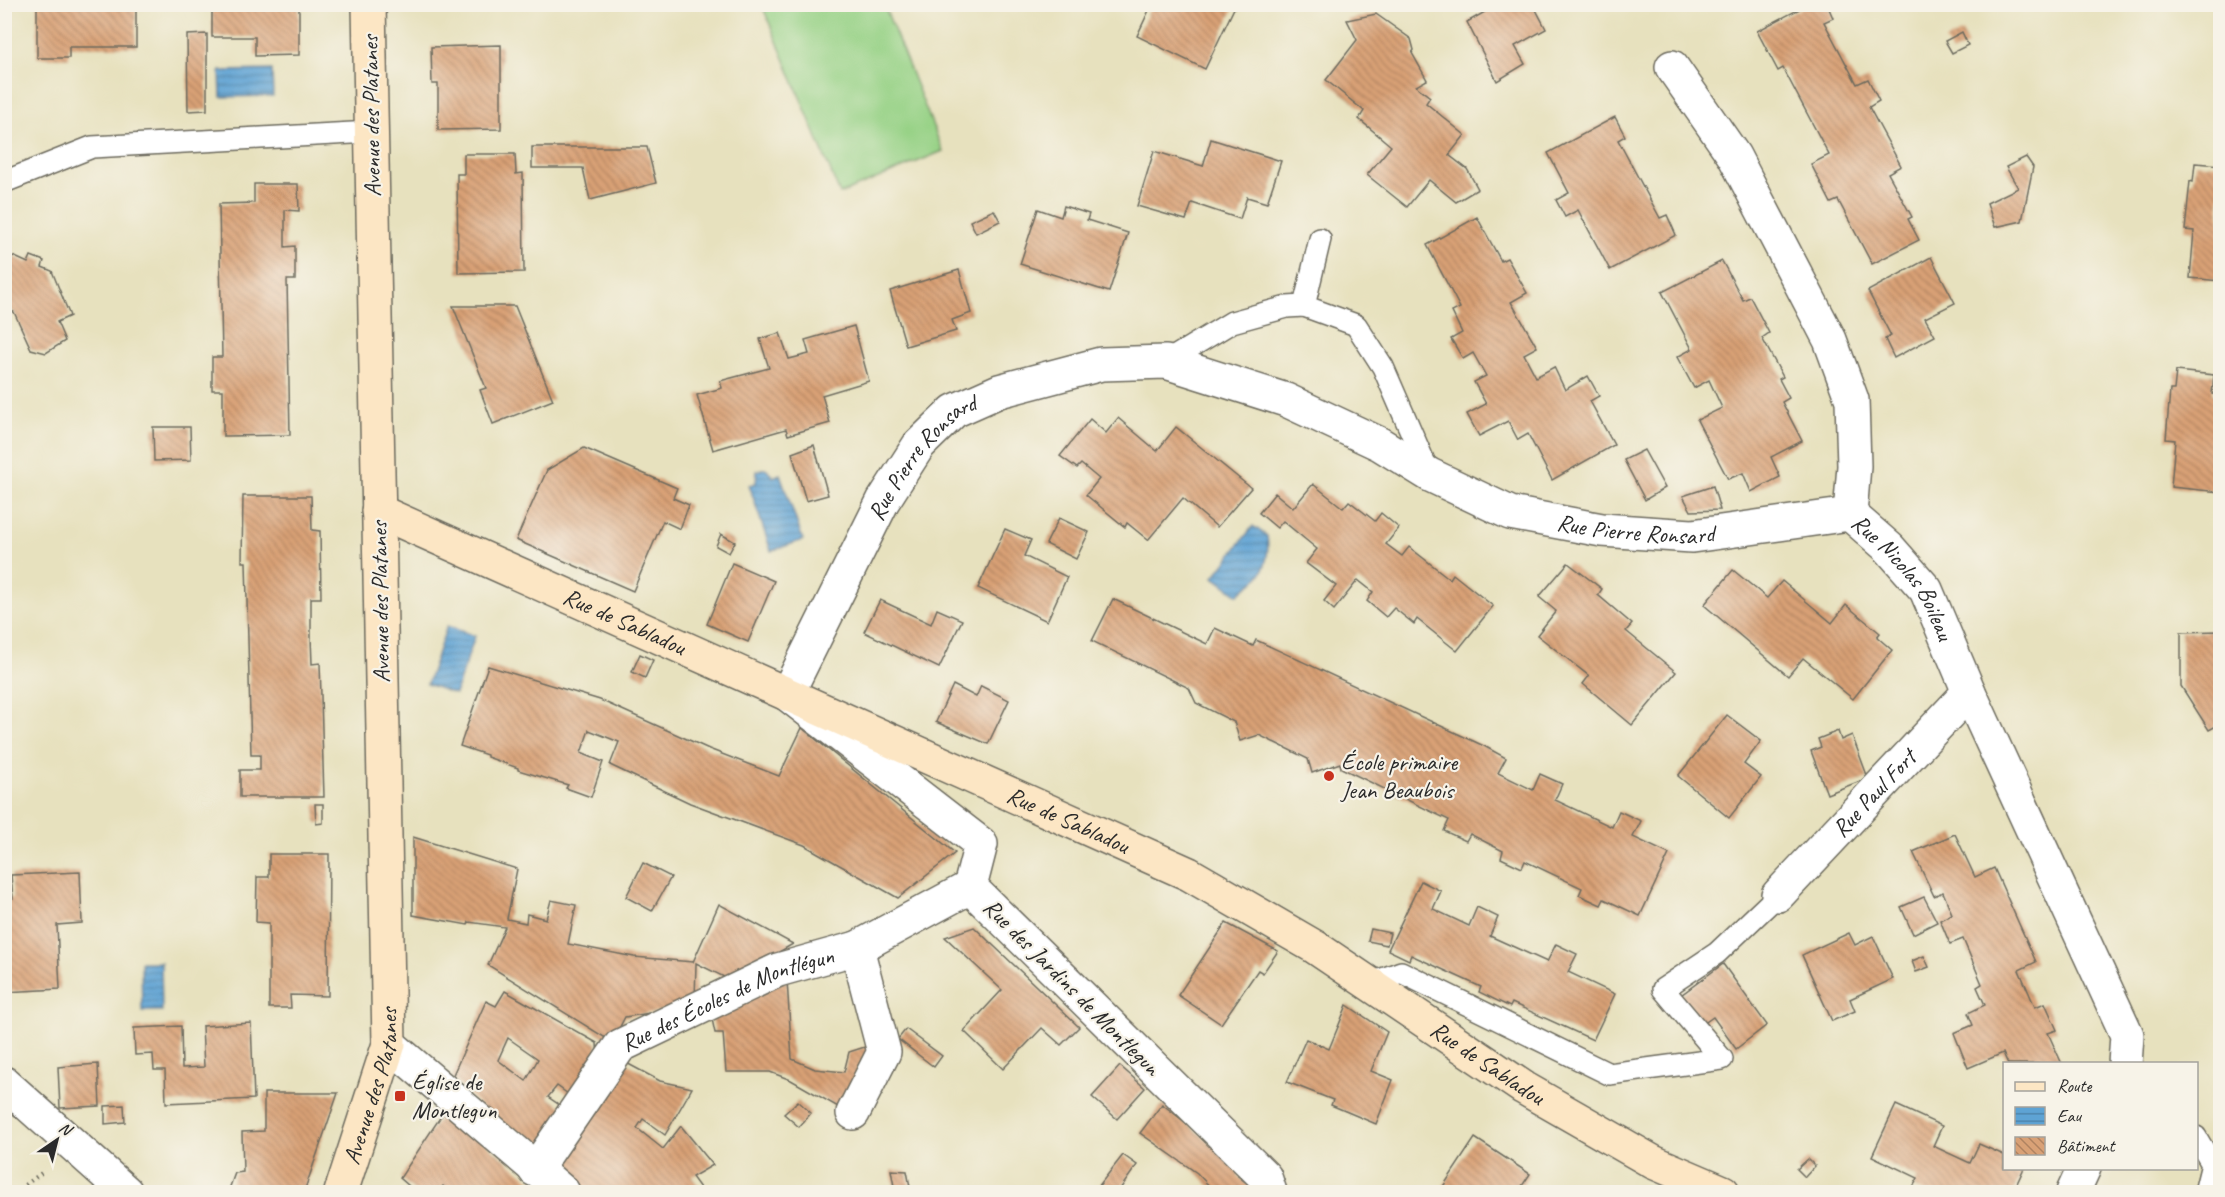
<svg xmlns="http://www.w3.org/2000/svg" width="2225" height="1197" font-family="Caveat,sans-serif">
	<style>
		.pitch { fill: #97d286; stroke: #617e58; stroke-width: 1.5 }
		.water { fill: url(#water-rules); stroke: #446780; stroke-width: 1.5 }
		.building { fill: url(#building-back-hatch); fill-rule: evenodd }
		.lines { fill: none; stroke-linecap: round; stroke-linejoin: round }
		.lane-casing { stroke: #6d6b5e; stroke-width: 24 }
		.street-casing { stroke: #6d6b5e; stroke-width: 36 }
		.secondary-casing { stroke: #6d6b5e; stroke-width: 36 }
		.path { stroke: #6d6b5e; stroke-width: 4; stroke-dasharray: 1.5 4.5; stroke-linecap: butt }
		.lane { stroke: #fff; stroke-width: 21 }
		.street { stroke: #fff; stroke-width: 33 }
		.secondary { stroke: #fce6c4; stroke-width: 33 }
		.poi-dot { fill: #c8321e; stroke: #f7f3e8; stroke-width: 2 }
		.labels { text-anchor: middle; stroke-width: 4.5; stroke-linejoin: round; paint-order: stroke }
		.street-label { font-size: 24px; fill: #2b2b2b; stroke: #f7f3e8 }
		.poi-label { font-size: 24px; fill: #2b2b2b; stroke: #f7f3e8; text-anchor: start }
	</style>
	<defs>
		<pattern id="water-rules" width="6" height="5" patternUnits="userSpaceOnUse" patternTransform="scale(1.5)"><rect width="6" height="5" fill="#5ea3d4"/><path d="M0 2.5h6" fill="none" stroke="#4e85ac"/></pattern>
		<pattern id="building-back-hatch" width="6" height="6" patternUnits="userSpaceOnUse" patternTransform="scale(1.5)"><rect width="6" height="6" fill="#d9a176"/><path d="M-1 5l2 2M0 0l6 6M5-1l2 2" fill="none" stroke="#b08361"/></pattern>
	</defs>
	<rect width="100%" height="100%" fill="#f7f3e8"/>
	<filter id="ink" filterUnits="userSpaceOnUse"><feTurbulence type="fractalNoise" baseFrequency=".0167" numOctaves="2"/><feDisplacementMap in="SourceGraphic" scale="12" xChannelSelector="R" yChannelSelector="G"/><feConvolveMatrix kernelMatrix="1 2 1 2 8 2 1 2 1" color-interpolation-filters="sRGB"/></filter>
	<filter id="wash" filterUnits="userSpaceOnUse"><feTurbulence type="fractalNoise" baseFrequency=".008" numOctaves="4" result="noise"/><feDisplacementMap in="SourceGraphic" scale="24" xChannelSelector="R" yChannelSelector="G"/><feGaussianBlur stdDeviation="1.35" result="paint"/><feColorMatrix in="noise" values="0 0 0 0 0 0 0 0 0 0 0 0 0 0 0 0 0 1.4 0 .05"/><feComposite in="paint" operator="in"/></filter>
	<g filter="url(#wash)">
		<rect width="100%" height="100%" fill="#e7e1be"/>
		<path class="pitch" d="M762 5H884L943 151 840 194Z"/>
		<g class="water">
			<path d="M272 70 273 96 221 97 220 71Z"/>
			<path d="M762 469H767L773 477 780 474 803 540 771 551 749 485 756 483 757 471Z"/>
			<path d="M1253 526 1267 536C1269 550 1267 568 1257 579 1250 585 1244 587 1238 595L1214 577Z"/>
			<path d="M447 626 475 636 455 694 427 684Z"/>
			<path d="M141 962H161L162 1011H142Z"/>
		</g>
		<g id="blocks">
			<g class="building">
				<path d="M37 4H136V47H69V58H37Z"/>
				<path d="M1152 4H1236L1205 69 1137 36Z"/>
				<path d="M1499 4H1533L1546 29 1515 46 1525 64 1497 81 1467 22Z"/>
				<path d="M1809 4H1827L1833 18 1824 22 1857 84 1868 79 1879 101 1869 107 1901 166 1888 173 1912 217 1908 219 1919 240 1872 264 1838 200 1831 203 1811 164 1829 155 1783 68 1778 71 1757 31Z"/>
				<path d="M212 5H299V55L255 56V37H212Z"/>
				<path d="M1376 14 1411 39 1414 50 1412 53 1427 80 1416 86 1430 97 1426 103 1465 135 1449 155 1467 169 1478 189 1456 202 1429 180 1407 207 1367 175 1391 146 1359 119 1364 111 1326 80 1357 40 1347 20Z"/>
				<path d="M1962 32 1968 45 1952 53 1945 41Z"/>
				<path d="M207 34V110L188 111 187 35Z"/>
				<path d="M501 45V129L438 130V84H432L431 47Z"/>
				<path d="M1615 117 1625 136 1618 140 1660 218 1667 215 1676 235 1610 270 1578 210 1565 217 1556 200 1569 193 1548 153Z"/>
				<path d="M1211 139 1281 161 1267 203 1247 197 1240 219 1192 203 1186 220 1137 206 1154 151 1203 166Z"/>
				<path d="M532 147H647L656 183 590 200 583 168H532Z"/>
				<path d="M464 154H515L516 174 523 173 524 272 458 273 457 174H464Z"/>
				<path d="M2026 157 2033 167 2022 221 1995 227 1987 203 2018 188 2006 167Z"/>
				<path d="M2195 163 2220 165V281L2190 278 2194 231 2185 230 2190 181 2193 182Z"/>
				<path d="M254 184H298L299 211 285 210V247L295 246V280H287L290 435 223 436V390H212V357H222L219 204 254 203Z"/>
				<path d="M1064 206 1089 214 1087 220 1128 233 1109 292 1020 264 1038 209 1061 217Z"/>
				<path d="M994 210 1000 221 976 233 970 221Z"/>
				<path d="M1477 217 1501 261 1507 258 1527 293 1511 302 1537 347 1524 354 1536 377 1554 367 1565 390 1588 376 1599 396 1590 401 1614 445 1552 480 1528 434 1518 440 1508 421 1479 436 1467 414 1486 404 1474 382 1486 376 1473 353 1463 359 1451 339 1462 333 1452 312 1460 308 1427 245Z"/>
				<path d="M4 252 28 263 31 256 44 261 42 267 52 271 70 316 57 322 65 341 46 353 31 349 14 312 4 309Z"/>
				<path d="M1931 257 1955 303 1925 318 1935 336 1894 358 1885 339 1891 336 1868 291Z"/>
				<path d="M1722 261 1743 300 1750 297 1769 333 1762 338 1783 377 1779 379 1789 398 1782 402 1802 441 1771 457 1780 477 1751 492 1743 473 1728 479 1697 420 1722 408 1709 380 1694 388 1677 357 1692 349 1662 292Z"/>
				<path d="M959 270 971 313 952 320 956 331 906 346 890 291Z"/>
				<path d="M453 306H515L553 400 493 424 480 390 486 388Z"/>
				<path d="M854 326 869 381 822 395 830 423 788 435 786 429 713 450 697 395 722 388 720 381 769 368 760 339 780 333 789 359 809 354 805 340Z"/>
				<path d="M2176 371 2214 375 2212 394 2219 395 2215 442 2220 443V492L2171 487 2175 440 2166 439 2170 390H2174Z"/>
				<path d="M1118 418 1157 451 1176 427 1251 488 1217 527 1183 498 1148 540 1127 523 1125 527 1086 495 1099 479 1081 464 1077 468 1060 456 1090 419 1106 433Z"/>
				<path d="M153 427H190L191 460 154 461Z"/>
				<path d="M814 445 828 495 806 501 792 453Z"/>
				<path d="M584 448 677 488 673 498 689 505 680 529 663 521 633 591 516 540 547 470Z"/>
				<path d="M1644 450 1665 488 1645 500 1624 460Z"/>
				<path d="M1313 484 1343 508 1349 501 1375 521 1381 513 1399 528 1386 544 1402 556 1409 547 1450 579 1453 574 1493 606 1457 651 1417 619 1414 624 1394 608 1386 617 1367 601 1373 592 1358 580 1334 610 1324 601 1336 586 1306 563 1317 549 1283 521 1277 528 1259 513 1275 493 1293 508Z"/>
				<path d="M1713 486 1720 510 1691 511 1683 496Z"/>
				<path d="M243 496H311L312 530 320 531 321 598H311V637L312 664 320 663 324 797H240V770H260V755H251L246 562H242Z"/>
				<path d="M1059 518 1089 532 1076 559 1046 544Z"/>
				<path d="M1005 529 1031 540 1024 556 1067 577 1047 621 978 588Z"/>
				<path d="M721 534 735 542 729 553 716 546Z"/>
				<path d="M732 563 774 581 748 642 707 624Z"/>
				<path d="M1568 563 1602 589 1598 595 1632 624 1626 631 1676 672 1632 725 1583 684 1589 676 1537 635 1556 611 1539 597Z"/>
				<path d="M1733 570 1767 598 1782 581 1832 623 1846 605 1880 633 1877 637 1892 650 1853 699 1803 658 1788 676 1704 605Z"/>
				<path d="M1113 599 1207 644 1215 628 1253 646 1256 640 1484 746 1506 758 1498 773 1533 790 1540 774 1562 784 1555 800 1612 827 1619 811 1641 821 1633 837 1669 854 1640 916 1604 899 1601 905 1579 895 1582 888 1525 861 1522 868 1501 858 1503 851 1470 834 1466 841 1444 831 1449 820 1341 768 1340 763 1312 773 1308 759 1259 735 1240 741 1234 722 1196 703 1189 688 1092 641Z"/>
				<path d="M880 600 931 624 937 609 962 620 939 668 864 632Z"/>
				<path d="M2220 631V724L2209 730 2181 686V632Z"/>
				<path d="M640 654 653 660 645 678 632 672Z"/>
				<path d="M488 666 600 700 709 749 779 776 802 728 955 853 898 898 804 845 690 803 610 765 619 742 589 730 581 753 603 762 591 797 566 788 568 785 518 770V768L487 757V755L460 746Z"/>
				<path d="M953 685 976 697 981 686 1009 700 988 744 936 722Z"/>
				<path d="M1727 715 1761 741 1744 764 1761 777 1729 818 1678 776Z"/>
				<path d="M1838 731 1841 740 1852 735 1868 778 1827 794 1811 751 1821 747 1818 739Z"/>
				<path d="M315 804H323V823L316 824Z"/>
				<path d="M1955 834 1975 877 1994 868 2036 962 2019 970 2035 1007 2045 1003 2057 1030 2048 1033 2062 1064H2008L2003 1053 1968 1068 1954 1033 1973 1025 1968 1013 1985 1005 1977 987 1982 984 1963 939 1950 944 1940 920 1952 914 1943 892 1934 896 1913 852Z"/>
				<path d="M413 837 517 869 507 919 526 923 527 914 546 919 551 900 576 905 568 944 634 957 693 962 719 904 793 944 730 980 696 963 695 1000 662 1011 625 1017 612 1042 488 965 505 927 469 922 468 925 413 915Z"/>
				<path d="M269 854H329L328 996 290 995 291 1008H269V923L256 922 257 877H269Z"/>
				<path d="M643 863 671 877 652 911 626 897Z"/>
				<path d="M80 872 82 923 57 925 60 989 4 992V898H13L11 875Z"/>
				<path d="M1421 881 1441 891 1433 909 1469 926 1477 907 1498 917 1490 936 1547 962 1556 944 1577 954 1568 972 1615 994 1593 1040 1512 1003 1510 1007 1479 992 1481 987 1411 955 1409 960 1388 950Z"/>
				<path d="M1924 897 1937 922 1913 934 1901 907Z"/>
				<path d="M1226 923 1278 951 1263 973 1258 970 1221 1024 1178 995Z"/>
				<path d="M974 927 1079 1027 1061 1045 1042 1028 1003 1069 964 1031 1002 990 945 937Z"/>
				<path d="M1371 929 1390 933 1387 945 1368 941Z"/>
				<path d="M1849 933 1855 945 1873 936 1893 979 1850 999 1855 1011 1832 1021 1802 955Z"/>
				<path d="M1924 956 1929 967 1916 972 1912 961Z"/>
				<path d="M1723 964 1767 1025 1736 1049 1713 1017 1703 1024 1681 995Z"/>
				<path d="M787 980 792 1059 815 1069 844 1072 849 1052 874 1044 845 1111 791 1080 770 1072H726L723 1033H715L710 1010Z"/>
				<path d="M505 991 597 1043 598 1062 575 1099 557 1086 548 1097 567 1110 532 1160 452 1077 486 1001 496 1006ZM508 1038 538 1059 526 1081 498 1060Z"/>
				<path d="M1347 1005 1387 1032 1371 1071 1393 1080 1376 1124 1331 1105 1333 1100 1287 1082 1306 1039 1329 1049Z"/>
				<path d="M251 1023 254 1099 166 1103 165 1070H154L153 1054 135 1055 134 1028 181 1026 182 1068 204 1067 202 1026Z"/>
				<path d="M906 1029 942 1056 934 1067 898 1039Z"/>
				<path d="M619 1059 660 1081 692 1088 665 1135 643 1119 637 1128 663 1149 681 1126 713 1165 692 1177 703 1192H573L543 1172Z"/>
				<path d="M98 1064 100 1106 60 1108 58 1067Z"/>
				<path d="M1120 1066 1145 1088 1117 1119 1092 1097Z"/>
				<path d="M264 1093H338L304 1192H228L235 1173 243 1172 242 1132 264 1131Z"/>
				<path d="M798 1101 811 1113 799 1127 784 1114Z"/>
				<path d="M1162 1104 1214 1145 1240 1173 1238 1176 1258 1192H1215L1197 1173 1140 1133Z"/>
				<path d="M124 1105 125 1122 105 1124V1106Z"/>
				<path d="M1896 1105 1942 1126 1933 1146 1970 1163 1979 1144 2004 1155V1168H2024L2013 1192H1924L1913 1187 1918 1178 1872 1156Z"/>
				<path d="M445 1110 545 1192H449L443 1186 437 1192H416L400 1178Z"/>
				<path d="M1475 1138 1530 1174 1518 1192H1449L1442 1188Z"/>
				<path d="M1123 1155 1137 1165 1118 1192H1094Z"/>
				<path d="M1808 1159 1815 1166 1805 1177 1797 1169Z"/>
				<path d="M891 1170 907 1171 911 1192H895Z"/>
			</g>
		</g>
	</g>
	<g filter="url(#ink)">
		<use href="#blocks" fill-opacity="0" stroke="#6d6b5e" stroke-width="1.5"/>
		<g class="lines">
			<g class="lane-casing">
				<g id="lane">
					<path d="M4 182 92 147 371 132"/>
					<path d="M1304 306 1320 239"/>
					<path d="M1166 362 1232 322 1287 307 1304 306 1356 325 1383 367 1429 473"/>
					<path d="M1369 984 1401 972 1609 1074 1722 1059 1663 989 1717 953 1778 895"/>
					<path d="M2196 1137 2212 1164 2205 1192"/>
				</g>
			</g>
			<g class="street-casing">
				<g id="street">
					<path id="s1" d="M1672 67 1734 156 1830 340 1852 400 1854 466 1850 514 1889 548 1926 590 1969 692 2127 1035 2125 1064"/>
					<path id="s2" d="M1778 895 1969 692"/>
					<path d="M389 1044 563 1192"/>
					<path d="M4 1083 126 1192"/>
					<path d="M853 1113 884 1052 857 948"/>
					<path id="s3" d="M535 1170 620 1046 778 970 857 948 970 887"/>
					<path id="s4" d="M1270 1192 1265 1177 970 887 981 844 787 694 883 501 919 445 954 411 999 391 1101 364 1166 362 1286 400 1380 444 1430 475 1510 513 1602 530 1692 536 1850 514"/>
					<path d="M2073 1192 2084 1168"/>
				</g>
			</g>
			<g class="secondary-casing">
				<g id="secondary">
					<path id="s5" d="M378 511 1189 874 1315 947 1524 1088 1653 1162 1723 1192"/>
					<path id="s6" d="M341 1192 389 1044 369 4"/>
				</g>
			</g>
			<path class="path" d="M16 1192 44 1171"/>
			<use href="#lane" class="lane"/>
			<use href="#street" class="street"/>
			<use href="#secondary" class="secondary"/>
		</g>
	</g>
	<g class="poi-dot">
		<circle cx="1329" cy="776" r="6"/>
		<rect x="394" y="1090" width="12" height="12" rx="3"/>
	</g>
	<g class="labels">
		<g class="street-label">
			<text transform="translate(371 116) rotate(-91)" y="8">Avenue des Platanes</text>
			<text dy="8" stroke="none"><textPath href="#s4" startOffset="994">Rue Pierre Ronsard</textPath></text>
			<text dy="8" stroke="none"><textPath href="#s4" startOffset="1774">Rue Pierre Ronsard</textPath></text>
			<text dy="8" stroke="none"><textPath href="#s1" startOffset="578">Rue Nicolas Boileau</textPath></text>
			<text transform="translate(380 602) rotate(-91)" y="8">Avenue des Platanes</text>
			<text dy="8" stroke="none"><textPath href="#s5" startOffset="270">Rue de Sabladou</textPath></text>
			<text dy="8" stroke="none"><textPath href="#s2" startOffset="140">Rue Paul Fort</textPath></text>
			<text dy="8" stroke="none"><textPath href="#s5" startOffset="756">Rue de Sabladou</textPath></text>
			<text transform="translate(1072 987) rotate(45)" y="8">Rue des Jardins de Montlegun</text>
			<text dy="8" stroke="none"><textPath href="#s3" startOffset="268">Rue des Écoles de Montlégun</textPath></text>
			<text dy="8" stroke="none"><textPath href="#s5" startOffset="1242">Rue de Sabladou</textPath></text>
			<text dy="8" stroke="none"><textPath href="#s6" startOffset="111">Avenue des Platanes</textPath></text>
		</g>
		<g class="poi-label">
			<text x="1341" y="770">École primaire<tspan x="1341" dy="28">Jean Beaubois</tspan></text>
			<text x="412" y="1090">Église de<tspan x="412" dy="28">Montlegun</tspan></text>
		</g>
	</g>
	<rect width="2225" height="1197" fill="none" stroke="#f7f3e8" stroke-width="24"/>
	<rect x="2003" y="1062" width="195" height="108" fill="#f7f3e8" stroke="#a5a39c" stroke-width="1.5"/>
	<rect x="2015" y="1082" width="30" height="9" fill="#fce6c4" stroke="#a5a39c" stroke-width="1.5"/>
	<text x="2057" y="1092" font-size="18" fill="#2b2b2b">Route</text>
	<rect x="2015" y="1107" width="30" height="18" fill="url(#water-rules)" stroke="#a5a39c" stroke-width="1.5"/>
	<text x="2057" y="1122" font-size="18" fill="#2b2b2b">Eau</text>
	<rect x="2015" y="1137" width="30" height="18" fill="url(#building-back-hatch)" stroke="#a5a39c" stroke-width="1.5"/>
	<text x="2057" y="1152" font-size="18" fill="#2b2b2b">Bâtiment</text>
	<g transform="translate(57 1140) rotate(35)" stroke="#f7f3e8" stroke-width="4.5" paint-order="stroke">
	<path d="M0-4.5L10 22L0 15L-10 22Z" fill="#2b2b2b"/>
	<text y="-9" font-size="16" font-weight="bold" text-anchor="middle" fill="#2b2b2b">N</text>
	</g>
</svg>
